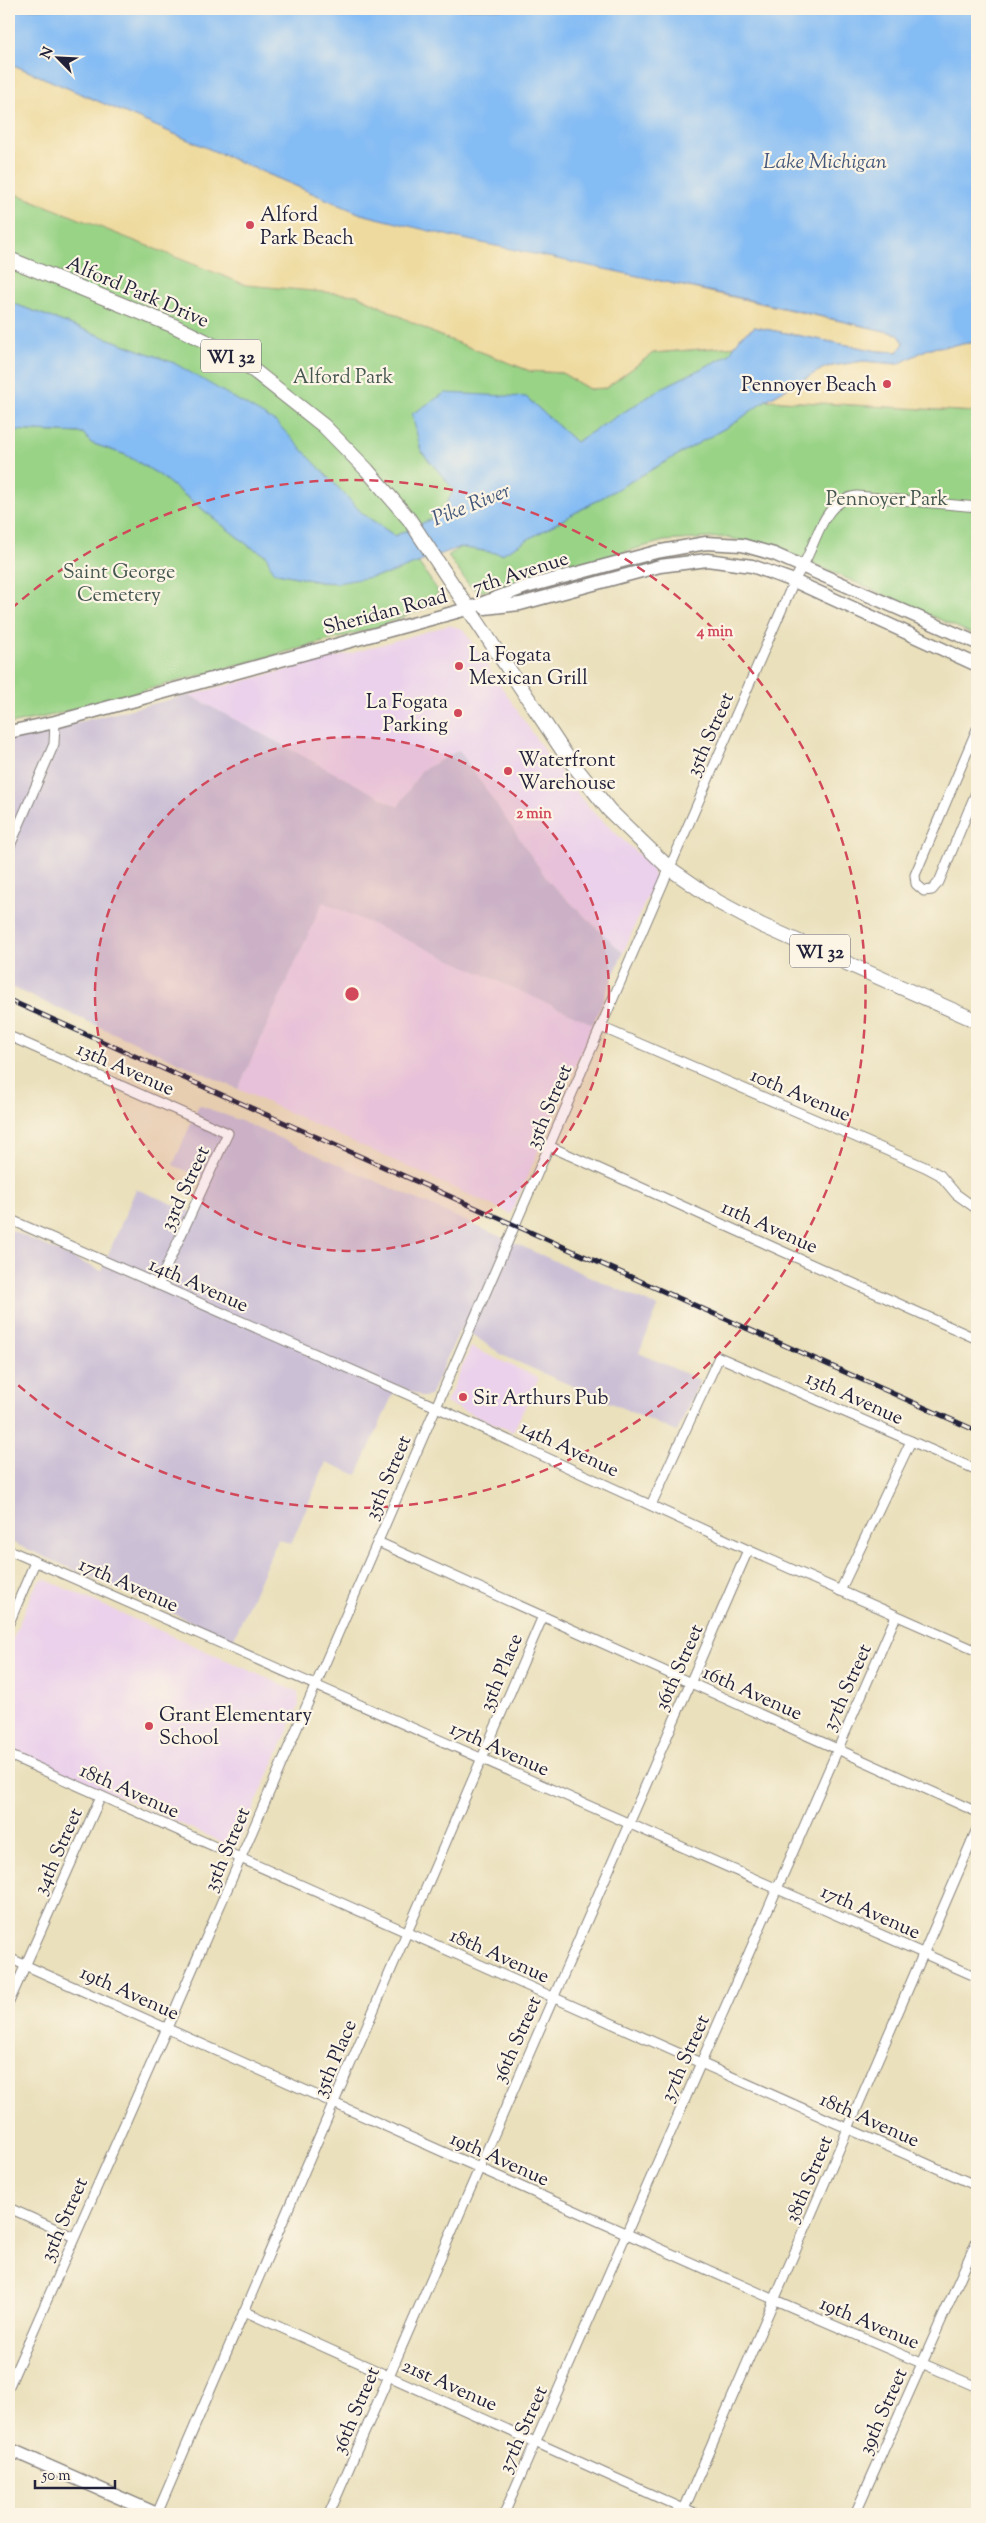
<svg xmlns="http://www.w3.org/2000/svg" width="986" height="2523" font-family="'Sorts Mill Goudy',serif">
	<style>
		.built { fill: #ebd1eb }
		.industrial { fill: #cbbfd5 }
		.green { fill: #99d386; stroke: #5e7a60 }
		.sand { fill: #eeda9e; stroke: #887e6c }
		.water { fill: #84bcf4; stroke: #536f98 }
		.lines { fill: none; stroke-linecap: round; stroke-linejoin: round }
		.street-casing { stroke: #86817c; stroke-width: 11 }
		.secondary-casing { stroke: #86817c; stroke-width: 15 }
		.primary-casing { stroke: #86817c; stroke-width: 16 }
		.street { stroke: #fff; stroke-width: 9 }
		.secondary { stroke: #fff; stroke-width: 12 }
		.primary { stroke: #fff; stroke-width: 14 }
		.rail-casing { stroke: #22223b; stroke-width: 5 }
		.rail { stroke: #fcf5e5; stroke-width: 3; stroke-dasharray: 9; stroke-linecap: butt }
		.ring { fill: none; stroke: #d1495b; stroke-width: 2.5; stroke-dasharray: 9 6 }
		.poi-dot { fill: #d1495b; stroke: #fcf5e5; stroke-width: 2 }
		.labels { text-anchor: middle; stroke-width: 4.5; stroke-linejoin: round; paint-order: stroke }
		.shield { fill: #fcf5e5; stroke: #63616e; stroke-width: 1 }
		.shield-label { font-size: 19px; font-weight: bold; fill: #22223b }
		.poi-label { font-size: 20px; fill: #22223b; stroke: #fcf5e5; text-anchor: start }
		.street-label { font-size: 20px; fill: #22223b; stroke: #fcf5e5 }
		.park-label { font-size: 20px; fill: #465752; stroke: #fcf5e5 }
		.water-label { font-size: 21px; font-style: italic; fill: #44587c; stroke: #fcf5e5 }
		.centre { fill: #d1495b; stroke: #fcf5e5; stroke-width: 2.5 }
		.ring-label { font-size: 15px; text-anchor: middle; font-weight: bold; fill: #d1495b; stroke: #fcf5e5; stroke-width: 4.5; stroke-linejoin: round; paint-order: stroke }
	</style>
	<rect width="100%" height="100%" fill="#fcf5e5"/>
	<filter id="ink" filterUnits="userSpaceOnUse"><feTurbulence type="fractalNoise" baseFrequency=".02" numOctaves="2"/><feDisplacementMap in="SourceGraphic" scale="10" xChannelSelector="R" yChannelSelector="G"/><feConvolveMatrix kernelMatrix="1 2 1 2 8 2 1 2 1" color-interpolation-filters="sRGB"/></filter>
	<filter id="wash" filterUnits="userSpaceOnUse"><feTurbulence type="fractalNoise" baseFrequency=".0096" numOctaves="4" result="noise"/><feDisplacementMap in="SourceGraphic" scale="20" xChannelSelector="R" yChannelSelector="G"/><feGaussianBlur stdDeviation="1.12" result="paint"/><feColorMatrix in="noise" values="0 0 0 0 0 0 0 0 0 0 0 0 0 0 0 0 0 1.4 0 .05"/><feComposite in="paint" operator="in"/></filter>
	<g filter="url(#wash)">
		<rect width="100%" height="100%" fill="#eae0bc"/>
		<g class="built">
			<path d="M449 625 463 629 543 749 589 808 651 866 655 879 623 953 549 882 459 750 421 771 398 807 189 695 352 653Z"/>
			<path d="M323 901 593 1024 511 1214 238 1089Z"/>
			<path d="M471 1347 539 1378 513 1432 446 1403Z"/>
			<path d="M44 1579 298 1692 299 1705 239 1842 235 1846 229 1845 9 1748V1647L34 1589 39 1581Z"/>
		</g>
		<g class="industrial">
			<path d="M189 695 398 807 421 771 459 750 549 882 623 953 593 1024 323 902 238 1089 9 986V739Z"/>
			<path d="M199 1105 241 1121 658 1307 639 1353 700 1380 677 1432 504 1356 461 1327 430 1396 423 1397 397 1385 357 1475 326 1462 291 1544 278 1539 233 1640 9 1541V1229L101 1271 136 1189 197 1214 210 1181 173 1165Z"/>
		</g>
		<g class="green">
			<path d="M9 191 246 284 357 295 438 335 530 371 562 373 589 389 606 388 653 353 736 346 729 355 664 387 576 442 526 397 421 451 454 490 440 515 395 536 363 514 335 486 174 363 9 302Z"/>
			<path d="M766 400 977 412V636L780 549 725 537 664 541 480 592 469 585 448 556 460 547 502 554 736 422Z"/>
			<path d="M9 430 83 433 91 443 126 455 158 474 249 546 266 555 273 572 320 582 388 574 418 562 438 591 434 605 375 628 53 715 9 724Z"/>
		</g>
		<g class="sand">
			<path d="M9 63 361 214 898 334 904 343 898 352 878 351 755 327 741 336 736 346 653 353 606 388 589 389 562 373 530 371 438 335 357 295 246 285 9 191Z"/>
			<path d="M977 342V412L766 400 826 367 863 361 898 364 930 348Z"/>
		</g>
		<path class="water" d="M9 9H977V342L930 348 898 364 863 361 826 367 766 400 736 422 502 554 460 547 388 574 337 583 320 582 273 572 266 555 249 546 158 474 126 455 91 443 83 433 9 430V302L174 363 277 423 363 514 395 536 440 515 454 490 421 451 412 414 445 393 526 397 576 442 664 387 729 355 741 336 755 327 878 351 898 352 904 343 898 334 741 298 454 237 361 214 9 63Z"/>
	</g>
	<g filter="url(#ink)">
		<g class="lines">
			<g class="street-casing">
				<g id="street">
					<path d="M977 729 915 875 916 884 924 891 932 890 939 882 977 790"/>
					<path d="M9 848 54 744 55 722"/>
					<path d="M601 1027 925 1167 940 1175 956 1194 977 1209"/>
					<path d="M9 1036 228 1133 158 1285"/>
					<path d="M549 1146 977 1339"/>
					<path d="M9 1219 436 1407 748 1550 977 1651"/>
					<path d="M651 1505 719 1357 977 1470"/>
					<path d="M378 1542 977 1812"/>
					<path d="M9 1550 977 1977"/>
					<path d="M840 1591 911 1441"/>
					<path d="M9 1623 35 1562"/>
					<path d="M9 1755 977 2186"/>
					<path d="M9 1958 775 2300 977 2387"/>
					<path d="M9 2002 101 1796"/>
					<path d="M9 2208 74 2237"/>
					<path d="M244 2311 695 2514"/>
					<path d="M9 2386 167 2028 794 581C799 572 805 563 809 553 820 529 827 500 857 496L977 507"/>
					<path d="M157 2514 543 1616"/>
					<path d="M329 2514 748 1550"/>
					<path d="M504 2514 896 1616"/>
					<path d="M682 2514 977 1829"/>
					<path d="M855 2514 977 2240"/>
				</g>
			</g>
			<g class="secondary-casing">
				<g id="secondary">
					<path d="M485 608 520 604 660 566 707 560 752 566 794 581 977 665"/>
					<path d="M9 732 55 722 467 609 526 587 656 552 706 543 742 545 774 554 977 643"/>
					<path d="M9 2449 157 2514"/>
				</g>
			</g>
			<g class="primary-casing">
				<path id="primary" d="M9 259 172 325 205 341 243 362 324 426 367 470 409 519 565 754 609 810 669 868 718 902 761 925 977 1021"/>
			</g>
			<use href="#street" class="street"/>
			<use href="#secondary" class="secondary"/>
			<use href="#primary" class="primary"/>
			<g class="rail-casing">
				<path id="rail" d="M9 1000 977 1431"/>
			</g>
			<use href="#rail" class="rail"/>
		</g>
	</g>
	<circle cx="352" cy="994" r="257" fill="#d1495b" fill-opacity=".12"/>
	<g class="ring">
		<circle cx="352" cy="994" r="257"/>
		<path d="M11 609A514 514 0 1 1 11 1379"/>
	</g>
	<g class="poi-dot">
		<circle cx="250" cy="225" r="5"/>
		<circle cx="887" cy="384" r="5"/>
		<circle cx="459" cy="666" r="5"/>
		<circle cx="458" cy="713" r="5"/>
		<circle cx="508" cy="771" r="5"/>
		<circle cx="463" cy="1397" r="5"/>
		<circle cx="149" cy="1726" r="5"/>
	</g>
	<g class="labels">
		<g class="shield">
			<rect x="201" y="339.5" width="60" height="33" rx="4"/>
			<rect x="790" y="934.5" width="60" height="33" rx="4"/>
		</g>
		<g class="shield-label">
			<text x="231" y="363">WI 32</text>
			<text x="820" y="958">WI 32</text>
		</g>
		<g class="poi-label">
			<text x="260" y="221">Alford<tspan x="260" dy="23">Park Beach</tspan></text>
			<text x="877" y="391" text-anchor="end">Pennoyer Beach</text>
			<text x="469" y="661">La Fogata<tspan x="469" dy="23">Mexican Grill</tspan></text>
			<text x="448" y="708" text-anchor="end">La Fogata<tspan x="448" dy="23">Parking</tspan></text>
			<text x="518" y="766">Waterfront<tspan x="518" dy="23">Warehouse</tspan></text>
			<text x="473" y="1404">Sir Arthurs Pub</text>
			<text x="159" y="1721">Grant Elementary<tspan x="159" dy="23">School</tspan></text>
		</g>
		<g class="street-label">
			<text transform="translate(138 291) rotate(23)" y="7">Alford Park Drive</text>
			<text transform="translate(520 572) rotate(-18)" y="7">7th Avenue</text>
			<text transform="translate(385 611) rotate(-15)" y="7">Sheridan Road</text>
			<text transform="translate(709 734) rotate(-66)" y="7">35th Street</text>
			<text transform="translate(126 1068) rotate(24)" y="7">13th Avenue</text>
			<text transform="translate(801 1094) rotate(23)" y="7">10th Avenue</text>
			<text transform="translate(548 1106) rotate(-67)" y="7">35th Street</text>
			<text transform="translate(184 1188) rotate(-65)" y="7">33rd Street</text>
			<text transform="translate(770 1226) rotate(24)" y="7">11th Avenue</text>
			<text transform="translate(199 1284) rotate(24)" y="7">14th Avenue</text>
			<text transform="translate(855 1397) rotate(24)" y="7">13th Avenue</text>
			<text transform="translate(570 1448) rotate(25)" y="7">14th Avenue</text>
			<text transform="translate(387 1477) rotate(-67)" y="7">35th Street</text>
			<text transform="translate(129 1584) rotate(24)" y="7">17th Avenue</text>
			<text transform="translate(678 1667) rotate(-66)" y="7">36th Street</text>
			<text transform="translate(500 1672) rotate(-67)" y="7">35th Place</text>
			<text transform="translate(846 1687) rotate(-66)" y="7">37th Street</text>
			<text transform="translate(753 1692) rotate(24)" y="7">16th Avenue</text>
			<text transform="translate(500 1748) rotate(24)" y="7">17th Avenue</text>
			<text transform="translate(130 1790) rotate(24)" y="7">18th Avenue</text>
			<text transform="translate(226 1849) rotate(-67)" y="7">35th Street</text>
			<text transform="translate(57 1851) rotate(-66)" y="7">34th Street</text>
			<text transform="translate(871 1911) rotate(24)" y="7">17th Avenue</text>
			<text transform="translate(500 1955) rotate(24)" y="7">18th Avenue</text>
			<text transform="translate(130 1992) rotate(24)" y="7">19th Avenue</text>
			<text transform="translate(516 2039) rotate(-66)" y="7">36th Street</text>
			<text transform="translate(334 2058) rotate(-67)" y="7">35th Place</text>
			<text transform="translate(684 2058) rotate(-66)" y="7">37th Street</text>
			<text transform="translate(870 2119) rotate(24)" y="7">18th Avenue</text>
			<text transform="translate(500 2158) rotate(24)" y="7">19th Avenue</text>
			<text transform="translate(808 2179) rotate(-67)" y="7">38th Street</text>
			<text transform="translate(63 2219) rotate(-66)" y="7">35th Street</text>
			<text transform="translate(870 2322) rotate(23)" y="7">19th Avenue</text>
			<text transform="translate(450 2384) rotate(24)" y="7">21st Avenue</text>
			<text transform="translate(355 2410) rotate(-67)" y="7">36th Street</text>
			<text transform="translate(882 2411) rotate(-66)" y="7">39th Street</text>
			<text transform="translate(522 2429) rotate(-66)" y="7">37th Street</text>
		</g>
		<g class="park-label">
			<text x="343" y="383">Alford Park</text>
			<text x="887" y="505">Pennoyer Park</text>
			<text x="119" y="578">Saint George<tspan x="119" dy="23">Cemetery</tspan></text>
		</g>
		<g class="water-label">
			<text x="825" y="168">Lake Michigan</text>
			<text transform="translate(471 504) rotate(-22)" y="7">Pike River</text>
		</g>
	</g>
	<circle cx="352" cy="994" r="8" class="centre"/>
	<g class="ring-label">
		<text x="715" y="636">4 min</text>
		<text x="534" y="818">2 min</text>
	</g>
	<rect width="986" height="2523" fill="none" stroke="#fcf5e5" stroke-width="30"/>
	<g transform="translate(58 58) rotate(294)" stroke="#fcf5e5" stroke-width="4" paint-order="stroke">
	<path d="M0-4L9 19L0 12L-9 19Z" fill="#22223b"/>
	<text y="-8" font-size="14" font-weight="bold" text-anchor="middle" fill="#22223b">N</text>
	</g>
	<path d="M35 2480v8h80v-8" fill="none" stroke="#22223b" stroke-width="2.5"/>
	<text x="42" y="2480" font-size="15" fill="#22223b" stroke="#fcf5e5" stroke-width="4" paint-order="stroke">50 m</text>
</svg>
